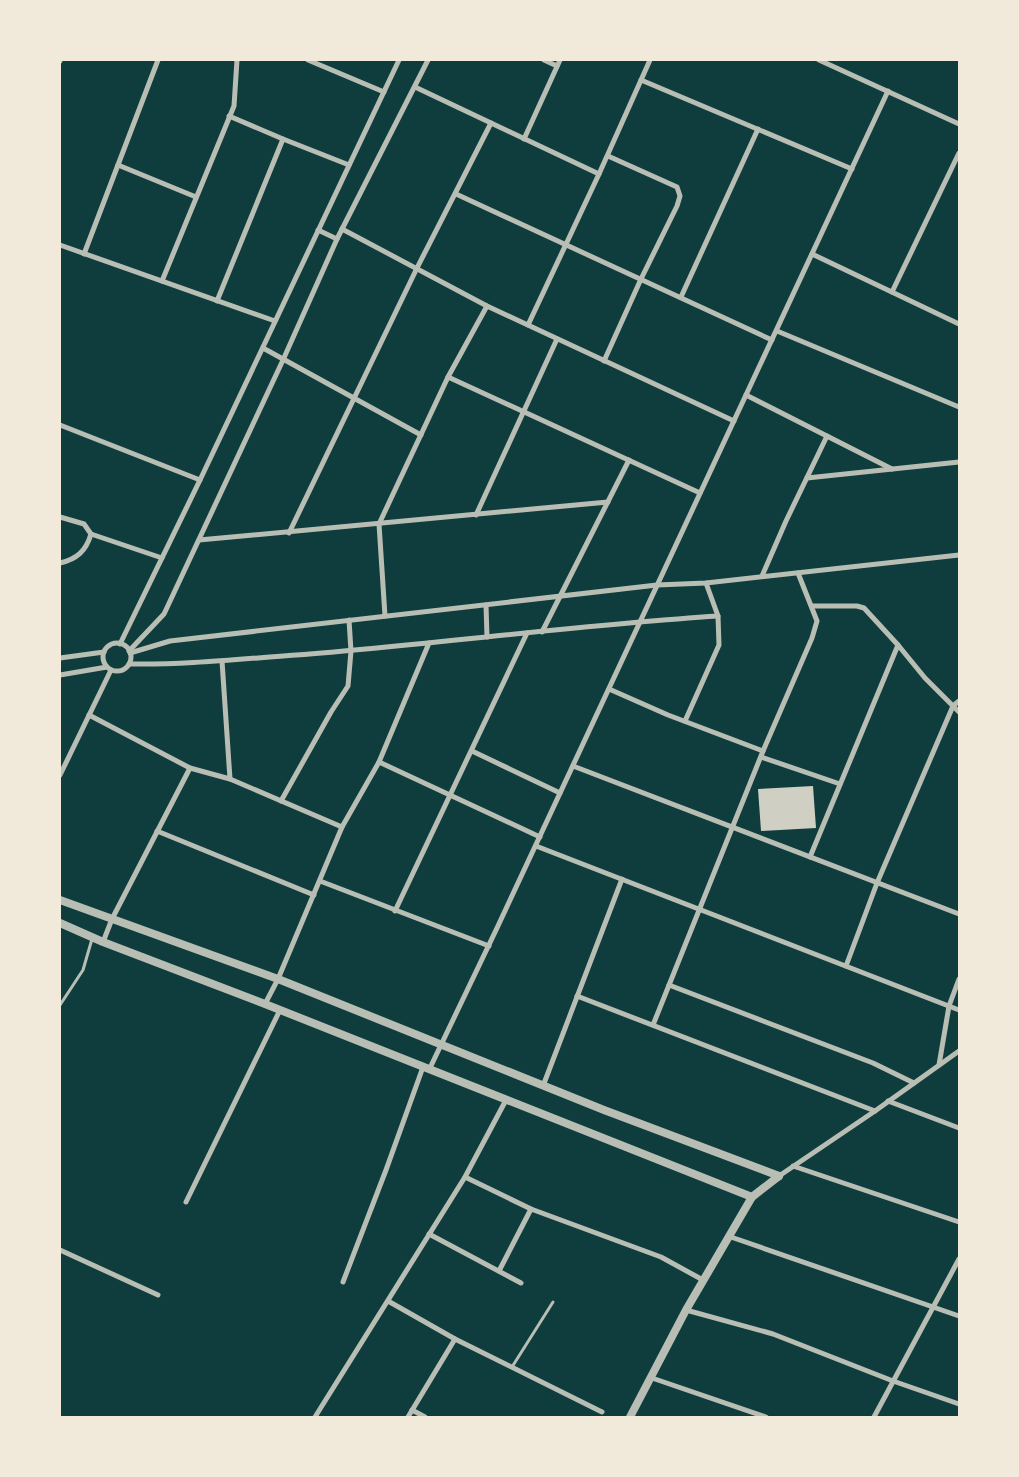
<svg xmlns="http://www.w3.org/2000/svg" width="1019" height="1477" font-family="Quicksand,sans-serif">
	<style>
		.building { fill: #cfcfc3 }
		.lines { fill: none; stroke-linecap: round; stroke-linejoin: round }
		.service { stroke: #b8beb3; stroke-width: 3 }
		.minor { stroke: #b8beb3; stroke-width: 5 }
		.tertiary { stroke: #b8beb3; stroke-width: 8 }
	</style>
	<rect width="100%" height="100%" fill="#0f3d3e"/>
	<path class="building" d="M813 786 816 828 761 831 758 789Z"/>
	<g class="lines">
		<g class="service">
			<path d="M60 1005 83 970 92 939"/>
			<path d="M512 1367 553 1302"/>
		</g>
		<g class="minor">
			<path d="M308 60 384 92"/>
			<path d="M544 60 557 66"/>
			<path d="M819 60 959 124"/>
			<path d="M60 61V60"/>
			<path d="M641 80 852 169"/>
			<path d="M415 87 599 174"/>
			<path d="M229 116 283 139 349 165"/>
			<path d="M524 139 560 60"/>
			<path d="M118 165 196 197"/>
			<path d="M456 194 772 340"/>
			<path d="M342 229 487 306 734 421"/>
			<path d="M318 230 337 239"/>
			<path d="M60 245 275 321"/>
			<path d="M84 254 158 60"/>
			<path d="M812 254 959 324"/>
			<path d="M162 281 234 106 237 60"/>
			<path d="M892 292 959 153"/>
			<path d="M681 297 758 129"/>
			<path d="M217 301 283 139"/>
			<path d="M528 325 599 174 650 60"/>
			<path d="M777 331 959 407"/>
			<path d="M263 348 421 435"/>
			<path d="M604 361 641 279 677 206 680 196 677 187 608 156"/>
			<path d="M448 377 700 493"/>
			<path d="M746 395 892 469"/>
			<path d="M60 425 200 480"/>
			<path d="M807 478 959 462"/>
			<path d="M476 515 557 339"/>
			<path d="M60 517 84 524 91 534C86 551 77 559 60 563"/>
			<path d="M289 533 417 268 491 123"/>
			<path d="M91 534 162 558"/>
			<path d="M199 540 608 502"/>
			<path d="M762 576 786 521 827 436"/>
			<path d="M486 605 487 637"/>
			<path d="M812 606H857L864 608 898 645 925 678 959 712"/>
			<path d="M385 616 379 524 448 377 487 306"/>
			<path d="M542 632 629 460"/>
			<circle cx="117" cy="657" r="14"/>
			<path d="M120 644 200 480 399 60"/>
			<path d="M129 651 164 614 283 360 337 239 428 60"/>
			<path d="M130 653 170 641 657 585 706 583 959 555"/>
			<path d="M60 658 104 652"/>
			<path d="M222 661 230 779"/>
			<path d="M129 664C185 665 240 659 296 655 437 644 577 625 718 616"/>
			<path d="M60 675 107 667"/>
			<path d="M609 689 668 715 763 751"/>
			<path d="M89 715 190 768 230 779 342 827"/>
			<path d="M685 721 719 645 718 616 706 583"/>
			<path d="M472 751 560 793"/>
			<path d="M761 757 840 784"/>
			<path d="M379 762 540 837"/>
			<path d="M573 766 959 914"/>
			<path d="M60 775 111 670"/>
			<path d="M281 801 331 712 348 686 351 651 349 620"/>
			<path d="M157 831 314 895"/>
			<path d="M536 846 959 1010"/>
			<path d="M810 857 898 645"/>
			<path d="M320 881 489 946"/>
			<path d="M395 911 527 633"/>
			<path d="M103 942 112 919 190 768"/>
			<path d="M846 966 877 883 953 706 959 701"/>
			<path d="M669 985 873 1063 914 1083"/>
			<path d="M577 996 875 1111"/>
			<path d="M265 1004 278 979 342 827 379 762 429 643"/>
			<path d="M653 1025 763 751 812 638 817 621 798 573"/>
			<path d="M939 1065 949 1006 959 979"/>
			<path d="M429 1070 497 928 888 91"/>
			<path d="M543 1086 622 879"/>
			<path d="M888 1101 959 1128"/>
			<path d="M793 1166 959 1222"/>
			<path d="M779 1176 875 1111 959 1051"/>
			<path d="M465 1177 531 1209"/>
			<path d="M186 1202 280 1010"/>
			<path d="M429 1234 521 1283"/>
			<path d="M728 1236 959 1316"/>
			<path d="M60 1250 158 1295"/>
			<path d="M499 1271 531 1209 661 1257 703 1280"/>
			<path d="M343 1282 386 1170 423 1067"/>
			<path d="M388 1301 455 1339 602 1412"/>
			<path d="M686 1310 773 1334 893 1381 959 1404"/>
			<path d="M652 1378 766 1417"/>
			<path d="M412 1410 425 1417"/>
			<path d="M315 1417 465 1177 506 1100"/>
			<path d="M408 1417 455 1339"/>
			<path d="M874 1417 959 1259"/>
		</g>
		<g class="tertiary">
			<path d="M60 900 278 979 604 1110 779 1176"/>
			<path d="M60 923 103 942 265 1004 752 1197"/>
			<path d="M630 1417 686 1310 752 1197 779 1176"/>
		</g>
	</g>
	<rect width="1019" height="1477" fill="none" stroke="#f1e9da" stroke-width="122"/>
</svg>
